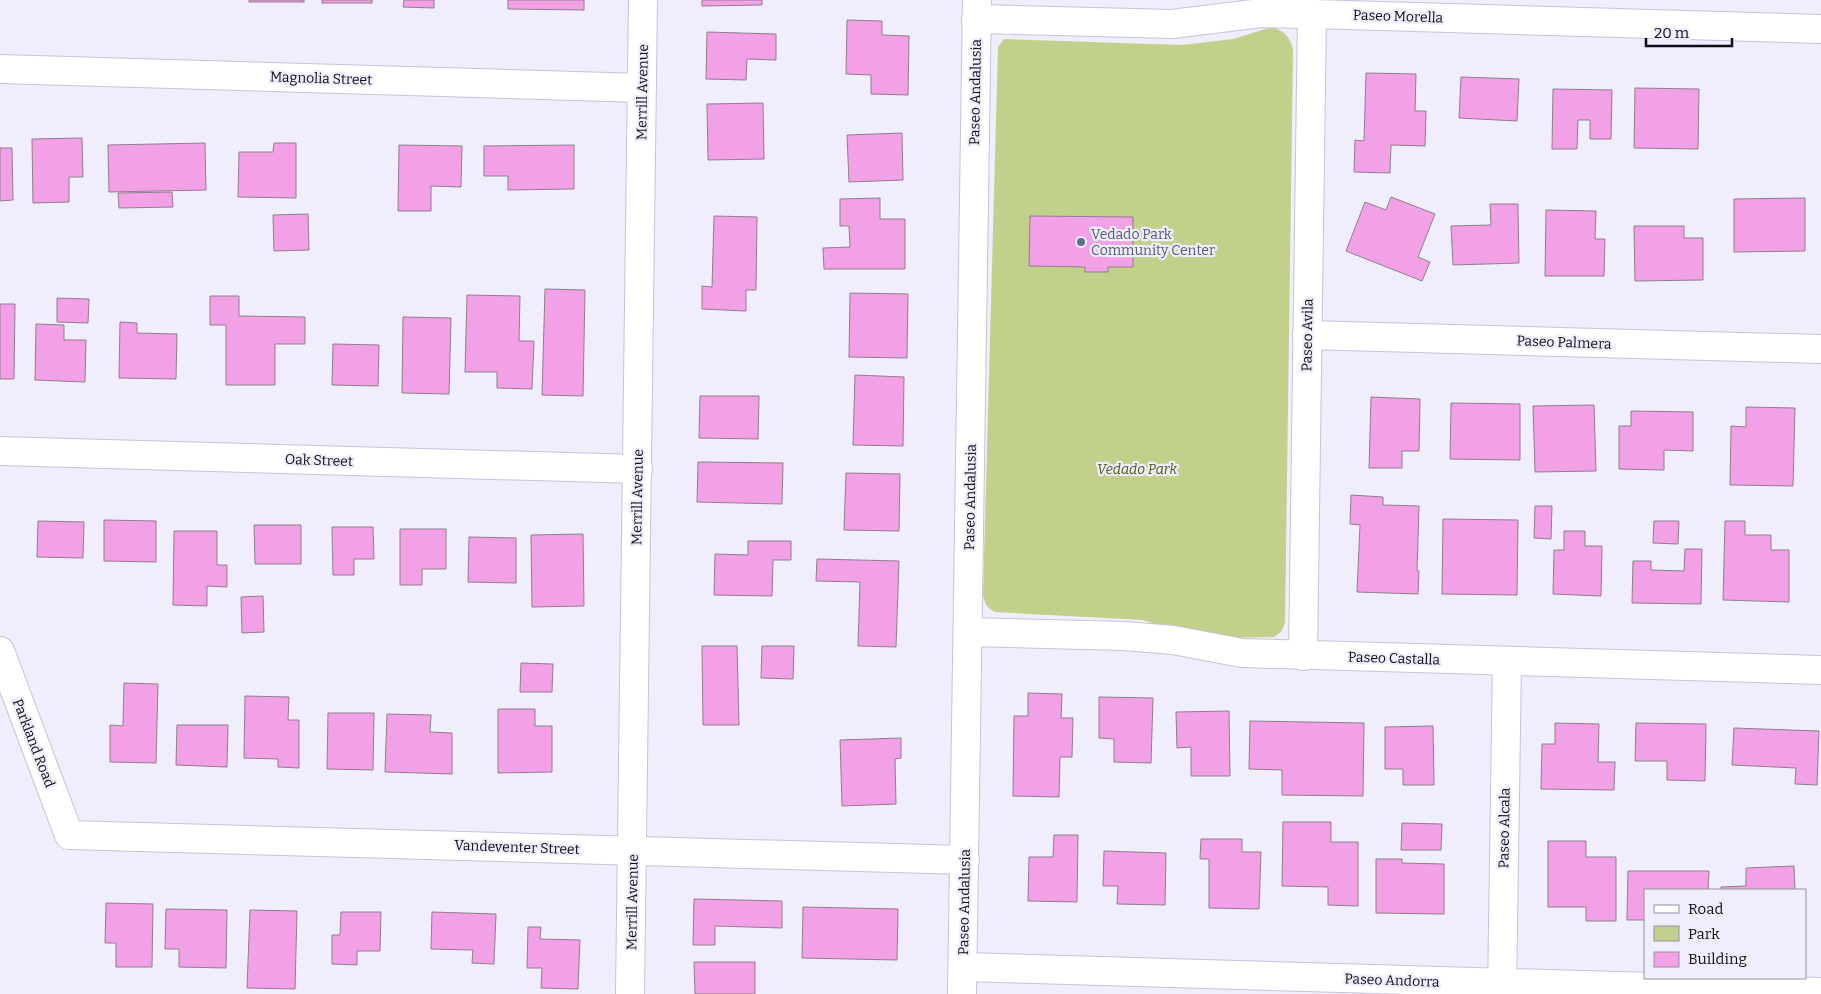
<svg xmlns="http://www.w3.org/2000/svg" width="1821" height="994" font-family="Bitter,serif">
	<style>
		.green { fill: #c1d18c }
		.building { fill: #f2a1e7; stroke: #917d8e }
		.lines { fill: none; stroke-linecap: round; stroke-linejoin: round }
		.minor-casing { stroke: #c8c2da; stroke-width: 30 }
		.minor { stroke: #fff; stroke-width: 28 }
		.service-dot { fill: #5c6f8a; stroke: #f0edfc; stroke-width: 2 }
		.labels { text-anchor: middle; stroke-width: 4.5; stroke-linejoin: round; paint-order: stroke }
		.street-label { font-size: 14px; fill: #0f0d15; stroke: #f0edfc }
		.service-label { font-size: 14px; fill: #4e5e75; stroke: #f0edfc; text-anchor: start }
		.park-label { font-size: 14px; font-style: italic; fill: #4d5a10; stroke: #f0edfc }
	</style>
	<rect width="100%" height="100%" fill="#f0edfc"/>
	<path class="green" d="M1272 27C1285 32 1289 35 1293 49L1285 622 1282 631 1274 637 1221 638 1170 629 1143 620 995 612C987 608 985 604 983 595L998 47 1004 39 1182 45 1233 39Z"/>
	<g class="building">
		<rect x="249" y="0" width="55" height="2"/>
		<rect x="322" y="0" width="50" height="3"/>
		<path d="M404 0H434V8L403 7Z"/>
		<path d="M508 0H584V10L508 9Z"/>
		<path d="M702 0H762V5L702 6Z"/>
		<path d="M847 20 882 21V35L909 36 908 95 871 94V75L846 74Z"/>
		<path d="M707 32 776 34V60L747 59 746 80 706 79Z"/>
		<path d="M1366 73 1416 74 1415 111H1426L1425 146 1391 145 1390 173 1354 172 1355 140 1364 141Z"/>
		<path d="M1461 77 1519 79 1517 121 1459 118Z"/>
		<path d="M1635 88 1699 89 1698 149 1634 148Z"/>
		<path d="M1553 89 1612 90 1611 139H1590V120H1578L1577 149H1552Z"/>
		<path d="M763 103 764 159 708 160 707 104Z"/>
		<path d="M902 133 903 180 849 182 847 135Z"/>
		<path d="M82 138 83 177H69V202L33 203 32 139Z"/>
		<path d="M205 143 206 190 109 192 108 145Z"/>
		<path d="M274 143H296V198L238 197 239 152H273Z"/>
		<path d="M399 145 462 146 461 187 431 186V211H398Z"/>
		<path d="M574 145V189L508 190V176H484V146Z"/>
		<path d="M0 148H12L13 200 0 201Z"/>
		<path d="M172 192 173 207 119 208 118 193Z"/>
		<path d="M1391 197 1435 214 1418 257 1430 262 1422 281 1346 251 1365 202 1386 210Z"/>
		<path d="M880 198V219H905V269H824L823 248 850 247 849 226H840V199Z"/>
		<path d="M1805 198V251L1734 252V199Z"/>
		<path d="M1490 204H1518L1519 263 1453 265 1451 226 1491 225Z"/>
		<path d="M1546 210 1596 211 1595 239H1605L1604 276H1545Z"/>
		<path d="M308 214 309 250 274 251 273 215Z"/>
		<path d="M714 216 757 217 756 290H746V311L702 309V286L712 287Z"/>
		<path d="M1030 216 1133 217V267H1108V272H1085V267L1029 266Z"/>
		<path d="M1634 226H1684V238H1703V280L1635 281Z"/>
		<path d="M545 289 585 290 583 396 542 395Z"/>
		<path d="M850 293 908 294 907 358 849 357Z"/>
		<path d="M467 295 520 296 519 341H534L532 389 497 388V372H465Z"/>
		<path d="M210 296H239V316L305 317V344H275V385H226V325H210Z"/>
		<path d="M57 298 89 299 88 323 57 322Z"/>
		<path d="M0 304H15L14 379H0Z"/>
		<path d="M403 317 451 318 449 394 402 393Z"/>
		<path d="M120 322 137 323V333L177 334 176 379 119 378Z"/>
		<path d="M36 324 64 325V340H86L85 382 35 380Z"/>
		<path d="M333 344 379 345 378 386 332 385Z"/>
		<path d="M855 375 904 377 903 446 853 445Z"/>
		<path d="M700 396H759L758 439 699 438Z"/>
		<path d="M1371 397 1420 399 1419 451H1402V468H1369Z"/>
		<path d="M1451 403 1520 404V460L1450 459Z"/>
		<path d="M1594 405 1596 471 1535 472 1533 406Z"/>
		<path d="M1746 407 1795 408 1793 486 1730 485 1731 426 1746 427Z"/>
		<path d="M1631 411 1693 412V451L1664 450V470L1619 469V426H1631Z"/>
		<path d="M698 462 783 463 782 504 697 502Z"/>
		<path d="M846 473 900 474 899 531 844 530Z"/>
		<path d="M1351 495 1383 497V505L1419 506 1417 571H1419L1418 594 1357 592 1360 525 1350 524Z"/>
		<path d="M1535 506H1552L1551 539 1534 538Z"/>
		<path d="M1443 519 1518 520 1517 595 1442 594Z"/>
		<path d="M104 520 156 521V562L104 561Z"/>
		<path d="M38 521 84 522 83 558 37 557Z"/>
		<path d="M1654 521H1679L1678 544 1653 543Z"/>
		<path d="M1725 521H1745V535H1771V550H1789V602L1723 600Z"/>
		<path d="M254 525H301V564H255Z"/>
		<path d="M332 527H373L374 559H354V575H333Z"/>
		<path d="M400 529H446V569H422V585H400Z"/>
		<path d="M174 531H217V565H227V587L207 586V606L173 605Z"/>
		<path d="M1564 531H1585V546H1602L1601 596 1553 594 1554 550H1564Z"/>
		<path d="M583 534 584 606 532 607 531 535Z"/>
		<path d="M469 537 516 538V583L468 582Z"/>
		<path d="M748 541H791V560H773L772 596 714 595 715 554 748 555Z"/>
		<path d="M1685 549H1702L1701 604 1632 603 1633 561H1651V570L1684 571Z"/>
		<path d="M817 559 899 561 896 647 858 646 860 582 816 581Z"/>
		<path d="M263 596 264 632 242 633 241 597Z"/>
		<path d="M702 646H737L739 725H703Z"/>
		<path d="M762 646H794L793 679 761 678Z"/>
		<path d="M521 663 553 664 552 692H520Z"/>
		<path d="M124 683 158 684 156 763 110 762V725L123 726Z"/>
		<path d="M1028 693 1062 694 1061 718H1073L1072 757H1060L1059 797 1013 796 1014 716H1028Z"/>
		<path d="M245 696 289 697 288 720H299V768L278 767V759L244 758Z"/>
		<path d="M1099 697 1153 698 1151 763 1114 762V739L1099 738Z"/>
		<path d="M498 709H535V726H552V772L498 773Z"/>
		<path d="M1229 711 1230 776H1191V747L1177 748 1176 712Z"/>
		<path d="M328 713H374L373 770 327 769Z"/>
		<path d="M387 714 431 715 430 732 452 733V774L385 772Z"/>
		<path d="M1250 721 1364 723 1363 796 1282 795V770L1249 769Z"/>
		<path d="M1555 723 1599 724 1598 762H1615L1614 790 1541 789 1542 744H1555Z"/>
		<path d="M1636 723 1706 724 1705 781 1667 780V761H1635Z"/>
		<path d="M177 725H228L227 767 176 765Z"/>
		<path d="M1433 726 1434 785H1403V769H1385V727Z"/>
		<path d="M1734 728 1819 731 1817 785 1795 784 1796 768 1732 765Z"/>
		<path d="M901 738V758L895 759 896 804 842 806 840 740Z"/>
		<path d="M1283 822H1331V842H1358V906L1328 905V887L1282 886Z"/>
		<path d="M1402 823 1442 824 1441 850H1401Z"/>
		<path d="M1054 835H1078L1077 902 1028 901 1029 857H1053Z"/>
		<path d="M1201 839H1242V852H1261L1259 909 1209 908V859H1200Z"/>
		<path d="M1548 841H1586V857H1616V921H1586V907H1548Z"/>
		<path d="M1104 851 1166 853 1165 905 1117 904 1118 886H1103Z"/>
		<path d="M1376 859H1402V863L1444 864V914L1376 913Z"/>
		<path d="M1794 866 1795 890H1721V887L1746 886V868Z"/>
		<path d="M1628 871H1709L1708 890H1645V920H1627Z"/>
		<path d="M694 899 782 901V928L715 926V945H693Z"/>
		<path d="M106 903 153 904 152 967H116V943H105Z"/>
		<path d="M803 907 898 909 897 960 802 958Z"/>
		<path d="M166 909 227 910 226 968 179 967V949H165Z"/>
		<path d="M250 910 297 911 295 989 247 988Z"/>
		<path d="M341 912H381L380 951H357V965L332 964V935H340Z"/>
		<path d="M432 912 496 914 494 964 472 963 473 950 431 949Z"/>
		<path d="M528 927H541L540 939 580 940 578 989 541 988 542 968H527Z"/>
		<path d="M694 962H755V994H695Z"/>
	</g>
	<g class="lines">
		<g class="minor-casing">
			<g id="minor">
				<path d="M976 19 1172 24 1261 13 1312 14 1821 29"/>
				<path d="M0 69 642 88"/>
				<path d="M1307 335 1821 349"/>
				<path d="M0 451 638 469"/>
				<path d="M968 632 1124 636 1173 640 1242 653 1821 670"/>
				<path d="M0 651 69 835 965 860"/>
				<path d="M1303 656 1312 14"/>
				<path d="M963 967 1821 992"/>
				<path d="M630 994 643 0"/>
				<path d="M962 994 977 0"/>
				<path d="M1502 994 1507 661"/>
			</g>
		</g>
		<use href="#minor" class="minor"/>
	</g>
	<circle class="service-dot" cx="1081" cy="242" r="5"/>
	<g class="labels">
		<g class="street-label">
			<text transform="translate(1398 16) rotate(2)" y="5">Paseo Morella</text>
			<text transform="translate(321 78) rotate(2)" y="5">Magnolia Street</text>
			<text transform="translate(642 92) rotate(-89)" y="5">Merrill Avenue</text>
			<text transform="translate(975 92) rotate(-89)" y="5">Paseo Andalusia</text>
			<text transform="translate(1307 335) rotate(-89)" y="5">Paseo Avila</text>
			<text transform="translate(1564 342) rotate(2)" y="5">Paseo Palmera</text>
			<text transform="translate(319 460) rotate(2)" y="5">Oak Street</text>
			<text transform="translate(637 497) rotate(-89)" y="5">Merrill Avenue</text>
			<text transform="translate(970 497) rotate(-89)" y="5">Paseo Andalusia</text>
			<text transform="translate(1394 658) rotate(2)" y="5">Paseo Castalla</text>
			<text transform="translate(34 743) rotate(69)" y="5">Parkland Road</text>
			<text transform="translate(1504 828) rotate(-89)" y="5">Paseo Alcala</text>
			<text transform="translate(517 847) rotate(2)" y="5">Vandeventer Street</text>
			<text transform="translate(632 902) rotate(-89)" y="5">Merrill Avenue</text>
			<text transform="translate(964 902) rotate(-89)" y="5">Paseo Andalusia</text>
			<text transform="translate(1392 980) rotate(2)" y="5">Paseo Andorra</text>
		</g>
		<g class="service-label">
			<text x="1091" y="239">Vedado Park<tspan x="1091" dy="16">Community Center</tspan></text>
		</g>
		<g class="park-label">
			<text x="1137" y="474">Vedado Park</text>
		</g>
	</g>
	<rect x="1644" y="889" width="162" height="90" fill="#f0edfc" stroke="#9693a0"/>
	<rect x="1654" y="905" width="25" height="8" fill="#ffffff" stroke="#9693a0"/>
	<text x="1688" y="914" font-size="15" fill="#0f0d15">Road</text>
	<rect x="1654" y="926" width="25" height="15" fill="#c1d18c" stroke="#9693a0"/>
	<text x="1688" y="939" font-size="15" fill="#0f0d15">Park</text>
	<rect x="1654" y="952" width="25" height="15" fill="#f2a1e7" stroke="#9693a0"/>
	<text x="1688" y="964" font-size="15" fill="#0f0d15">Building</text>
	<path d="M1646 38v8h86v-8" fill="none" stroke="#0f0d15" stroke-width="2.5"/>
	<text x="1654" y="38" font-size="15" fill="#0f0d15" stroke="#f0edfc" stroke-width="4" paint-order="stroke">20 m</text>
</svg>
